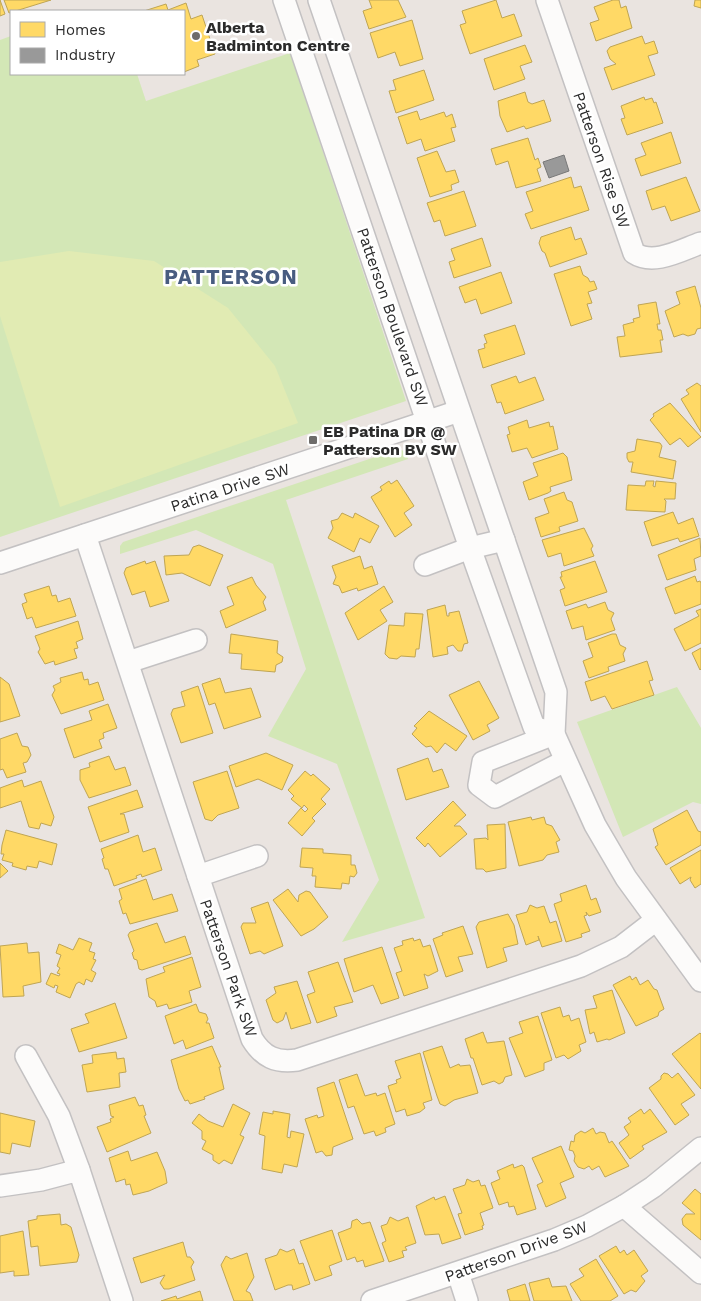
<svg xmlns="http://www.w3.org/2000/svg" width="701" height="1301" font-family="'Work Sans',sans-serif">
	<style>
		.green { fill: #d3e7b6 }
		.pitch { fill: #e1ebb3 }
		.homes { fill: #ffd966; stroke: #bfa554 }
		.industry { fill: #999; stroke: #787878 }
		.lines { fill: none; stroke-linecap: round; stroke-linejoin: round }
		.minor-casing { stroke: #c3c1c2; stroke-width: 24 }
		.minor { stroke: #fcfbfa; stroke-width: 21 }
		.poi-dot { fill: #6e6c6a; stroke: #fff; stroke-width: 2 }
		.labels { text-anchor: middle; stroke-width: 5; stroke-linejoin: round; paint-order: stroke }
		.poi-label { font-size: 16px; font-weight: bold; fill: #2b2b2b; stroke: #fff; text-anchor: start }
		.street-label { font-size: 16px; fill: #2b2b2b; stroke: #fff }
		.district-label { font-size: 21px; font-weight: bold; letter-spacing: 1px; fill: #485c80; stroke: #fff }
	</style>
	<rect width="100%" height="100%" fill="#eae4e0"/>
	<g class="green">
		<path d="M11 36V74H137L146 101 290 53 406 401 0 537V40Z"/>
		<path d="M399 449 406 452 408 459 286 500 425 918 342 942 379 880 337 764 268 736 306 669 273 564 196 530 120 554V546L123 542Z"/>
		<path d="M677 687 701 728V804L693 802 623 837 577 722Z"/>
	</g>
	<path class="pitch" d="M69 251 154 261 228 308 275 366 298 423 60 507 0 316V262Z"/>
	<g class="homes">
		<path d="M0 0 5 14 0 16Z"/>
		<path d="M4 0H51L9 13Z"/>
		<path d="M369 0H398L406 17 369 29 363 11 372 8Z"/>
		<path d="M496 0 502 18 514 14 522 36 470 54 460 25 466 23 462 11Z"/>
		<path d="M613 0H619L621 8 626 6 632 28 596 41 590 23 599 20 594 7Z"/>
		<path d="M695 0H701V8L694 6Z"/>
		<path d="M186 3 191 19 202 15 215 54 197 60 199 66 184 72V11H144L166 4 168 10Z"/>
		<path d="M412 20 423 59 400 66 395 52 378 58 370 33Z"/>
		<path d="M642 36 645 44 654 41 658 53 648 56 655 75 612 90 604 68 616 64 610 59 607 51 610 47Z"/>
		<path d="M525 45 532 62 520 66 525 79 494 90 484 59Z"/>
		<path d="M424 70 434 100 396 113 389 91 396 90 393 80Z"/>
		<path d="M525 92 528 102 532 104 544 100 551 121 526 129 524 126 507 132 500 116 498 101Z"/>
		<path d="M644 97 645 100 652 98 654 103 656 102 663 123 627 135 621 119 625 118 621 106Z"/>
		<path d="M417 111 420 120 444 112 446 117 452 114 456 127 451 128 455 141 425 151 421 139 407 144 398 117Z"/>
		<path d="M671 132 681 163 641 176 635 159 646 155 641 143Z"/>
		<path d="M528 138 535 160 538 158 541 167 537 169 541 181 516 188 508 161 496 165 491 149Z"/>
		<path d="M437 151 446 172 455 170 459 182 451 185 452 190 430 197 417 158Z"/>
		<path d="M571 177 574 188 581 186 589 210 531 229 525 214 533 211 526 192Z"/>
		<path d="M686 177 700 211 671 221 665 206 652 210 646 191Z"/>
		<path d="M464 191 476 226 445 236 440 220 434 222 427 203Z"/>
		<path d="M571 227 575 240 581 238 587 254 550 267 545 253 542 251 539 243 541 237Z"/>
		<path d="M482 238 491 266 454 278 449 262 455 260 451 249Z"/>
		<path d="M580 266 583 275 588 278 590 282 594 281 597 289 588 292 592 303 587 304 592 319 571 326 554 274Z"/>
		<path d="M501 272 512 303 481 314 476 299 465 303 459 287Z"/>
		<path d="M695 286 701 308V328L697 329 695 334 688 336 683 334 674 337 665 311 680 304 676 292Z"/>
		<path d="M656 302 660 324H657L658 330H661L663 340H660L662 352 620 357 617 337 625 336 623 325 634 322 633 319 640 317 638 305Z"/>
		<path d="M515 325 525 354 483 368 478 350 485 348 484 344 487 343 484 335Z"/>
		<path d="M516 376 519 383 535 377 544 400 505 414 501 402 497 403 491 385Z"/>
		<path d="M697 383 701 386V432L681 399 689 394 686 390Z"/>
		<path d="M670 403 701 437 688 447 680 438 670 445 650 420 654 416 653 414Z"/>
		<path d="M527 420 529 428 549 422 550 427 553 426 558 449 532 458 527 448 512 452 507 435 510 434 508 427Z"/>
		<path d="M637 439 660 443 662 446 659 457 676 461 673 479 631 472 633 462H629L627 458V453L635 451Z"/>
		<path d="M563 453 567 457 572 480 550 487 551 491 548 493 529 500 523 482 538 476 533 463Z"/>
		<path d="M397 480 414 506 404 513 412 525 395 537 371 497 382 490 380 487 389 481 391 484Z"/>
		<path d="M646 481H654L653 486 655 487 656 481 676 483 675 499H664L666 501 665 512 626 510 628 485 645 486Z"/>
		<path d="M564 492 567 500 572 502 578 521 559 527 560 531 541 537 535 518 549 513 544 499Z"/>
		<path d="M673 512 678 524 693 518 699 536 680 542 678 538 652 546 644 522Z"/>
		<path d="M342 513 353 518 355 513 379 526 370 543 360 538 354 552 328 538 333 528 331 521 338 519Z"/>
		<path d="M584 528 593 546 591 549 594 556 564 566 561 553 548 557 542 540Z"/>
		<path d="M700 538 701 556 694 559 696 570 667 580 658 555Z"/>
		<path d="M199 545 223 555 210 586 182 573 166 575 164 556 189 555 193 547Z"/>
		<path d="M360 556 364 569 372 566 378 584 358 591 357 588 342 593 339 586 333 584 336 577 332 566Z"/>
		<path d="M145 561 146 564 155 561 169 601 150 607 145 591 132 595 124 573 126 568Z"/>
		<path d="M595 561 607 592 565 606 560 590 565 588 560 577H562L561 572Z"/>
		<path d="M695 576 697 582 700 581 701 583V604L675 614 665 588Z"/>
		<path d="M252 577 256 585 266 597 263 602 266 610 226 628 220 611 234 605 227 587Z"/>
		<path d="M49 586 52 596 56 595 58 602 70 598 76 616 36 628 32 617 27 619 22 604 27 602 24 594Z"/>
		<path d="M384 586 393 602 380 610 387 621 358 640 345 613Z"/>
		<path d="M605 602 608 610 614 613 611 619 615 630 586 640 583 626 572 629 566 611 586 604 588 608Z"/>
		<path d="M445 605 447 616H449V613L459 611 468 643 464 644 462 651H458L453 645 447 647 448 654 433 657 427 610Z"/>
		<path d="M701 609V643L685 651 674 629 699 616 696 611Z"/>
		<path d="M405 613 423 614 419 649H416L415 657 401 656 397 659 389 658 385 654 389 625 404 626Z"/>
		<path d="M78 621 83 639 76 642 78 648 74 649 77 658 55 665 54 661 45 664 38 652 40 649 35 636Z"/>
		<path d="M231 634 278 641 277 653 283 657 282 662 276 665 275 672 241 669 242 654 229 653Z"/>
		<path d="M612 634H616L620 645 626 648 623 654 625 661 608 667 609 671 589 678 583 661 593 657 588 643Z"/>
		<path d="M701 648V669L700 670 692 653Z"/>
		<path d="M647 661 653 680 649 681 654 695 612 709 605 696 591 701 585 682Z"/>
		<path d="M82 672 84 680 88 679 89 685 98 682 104 700 61 714 52 695 55 690 53 686 61 682 60 678Z"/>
		<path d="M0 677 9 684 20 716 0 722Z"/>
		<path d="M220 678 225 693 251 688 261 717 224 729 215 703 209 705 202 684Z"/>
		<path d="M479 681 499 718 487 725 490 731 473 740 449 695Z"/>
		<path d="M198 686 213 733 181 743 171 714 173 709 185 706 181 692Z"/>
		<path d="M108 704 117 728 103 733 104 738 99 740 102 748 74 758 64 729 92 720 89 711Z"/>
		<path d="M429 711 467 736 456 751 445 743 437 753 431 746 426 747 421 743 412 734 417 728 414 726Z"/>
		<path d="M17 733 22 746 28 747 31 755 27 762 23 763 26 772 7 778 3 769 0 770V739Z"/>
		<path d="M266 753 293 765 282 790 258 779 236 787 229 766Z"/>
		<path d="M109 756 115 770 125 767 131 785 89 798 80 780V770L90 767 89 763Z"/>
		<path d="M428 758 433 772 442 769 449 787 406 800 397 769Z"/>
		<path d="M227 771 239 808 218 815 212 821 205 819 193 782Z"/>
		<path d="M305 771 311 776 313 774 330 789 321 799 326 804 312 818 315 821 302 836 288 823 301 808 305 812 308 809 304 805 302 808 291 799 294 796 288 790Z"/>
		<path d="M22 780 24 787 41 781 54 817 51 826 41 823 39 829 29 827 21 801 0 808V788Z"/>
		<path d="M137 790 143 807 120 814H124L129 832 100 842 88 807Z"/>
		<path d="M453 801 466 815 454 826H460L467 834 440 857 428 843 425 847 416 838Z"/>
		<path d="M687 810 698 831 701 832V845L666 865 655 847 658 845 653 829Z"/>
		<path d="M531 817 532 820 544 817 546 824 552 826 560 840 556 842 559 852 547 855 543 860 519 866 508 822Z"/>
		<path d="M505 824 506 868 486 872 483 869H476L474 839 486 838 488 840 487 825Z"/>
		<path d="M6 830 57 844 52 865 39 861 37 868 27 866 26 870 12 866 13 863 2 860 4 854H1L2 845Z"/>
		<path d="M138 835 143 852 155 848 162 870 142 877 141 874 136 876 137 878 114 886 108 869H105L102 859 104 858 101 849Z"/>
		<path d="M302 848 323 849V853L351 855V865H355L357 873 354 877 350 876 349 884 342 883 341 889 315 887 316 876H312L313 868 300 867Z"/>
		<path d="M701 850V884L695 888 690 880 691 877 680 884 670 868Z"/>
		<path d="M0 863 8 871 0 878Z"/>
		<path d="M146 879 153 900 172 894 178 911 130 924 126 913 123 914 119 901 122 899 119 889Z"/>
		<path d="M586 885 591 900 596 898 601 912 589 916 586 912 587 915 584 916 590 931 581 934 582 937 566 942 554 904 562 901 560 894Z"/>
		<path d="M288 889 298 902 299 895 306 891 310 892 328 917 314 929 301 936 273 900Z"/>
		<path d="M268 902 283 946 264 954 260 951 250 954 241 927 243 923H256L251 908Z"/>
		<path d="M530 905 537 908 544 906 550 923 556 921 562 941 542 947 538 936 539 940 526 945 516 915 527 912Z"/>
		<path d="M508 914 514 925 518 944 503 948 507 961 487 968 476 927 479 922Z"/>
		<path d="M157 923 165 943 185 936 191 954 142 970 139 969 137 960 134 959 132 953 134 951 128 935 130 932Z"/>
		<path d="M463 926 473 954 458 957 463 971 446 977 433 939 443 935 442 933Z"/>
		<path d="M79 938 92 943 89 951 95 953 93 959 96 960 91 970 96 973 92 982 86 979 84 985 79 982 76 984 70 998 56 992 58 986 55 985 54 988 46 984 51 973 59 976 60 974 57 973 60 968 57 966 61 955 56 953 59 944 73 950Z"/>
		<path d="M413 938 414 941 420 939 423 947 430 945 438 971 428 976 424 974 428 988 404 996 396 973 402 971 394 948 403 945 402 941Z"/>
		<path d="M27 943 28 953 39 952 41 982 23 986 24 996 3 997 0 946Z"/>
		<path d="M382 947 399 998 381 1004 373 985 354 992 344 959Z"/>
		<path d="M192 957 201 987 189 991 192 1002 169 1009 167 1004 157 1007 155 1001 149 997 146 979 165 972 163 967Z"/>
		<path d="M338 962 353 1002 334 1007 337 1016 317 1023 307 995 315 992 308 972Z"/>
		<path d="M630 976 632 980 636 977 640 985 648 980 654 989 657 990 664 1009 659 1012 658 1016 636 1026 613 985Z"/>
		<path d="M297 981 311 1023 291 1029 286 1012 283 1020 277 1023 273 1020 266 1000 276 993 274 987Z"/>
		<path d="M612 990 625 1033 609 1040 607 1039 597 1042 594 1032 590 1034 585 1010 597 1008 593 996Z"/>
		<path d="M115 1003 127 1038 79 1052 71 1029 89 1023 85 1014Z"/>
		<path d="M196 1004 199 1012 206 1014 208 1019 206 1023H209L214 1038 186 1049 183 1040 174 1044 165 1016Z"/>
		<path d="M560 1007 563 1017 569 1015 571 1021 579 1018 586 1042 579 1045 581 1051 568 1059 564 1055 556 1058 541 1013Z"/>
		<path d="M538 1016 552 1060 544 1063V1070L525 1077 509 1038 523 1033 519 1022Z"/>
		<path d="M483 1032 487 1043 504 1041 512 1075 505 1077 503 1082 499 1084 494 1081 482 1085 473 1058H471L465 1039Z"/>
		<path d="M700 1033 701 1034V1089L672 1054Z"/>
		<path d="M212 1046 221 1067H219L224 1089 204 1097 205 1099 190 1104 188 1100 185 1101 179 1089 171 1060Z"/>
		<path d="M442 1046 450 1068 459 1064 460 1066 470 1065 478 1093 454 1100 445 1106 440 1104 437 1096 423 1052Z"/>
		<path d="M116 1052 117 1059 124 1058 126 1072 119 1073 120 1087 87 1092 82 1065 93 1063 92 1055Z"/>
		<path d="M420 1053 432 1100 423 1103 425 1108 420 1112 407 1116 405 1109 396 1112 388 1086 397 1083 396 1080 401 1078 395 1061Z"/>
		<path d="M664 1073 668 1074 672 1078 678 1073 695 1095 681 1104 689 1115 675 1125 649 1088 661 1079V1076Z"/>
		<path d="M357 1074 365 1096 376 1093 377 1096 385 1093 395 1124 385 1128 386 1132 376 1136 374 1131 364 1134 354 1106 348 1108 339 1080Z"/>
		<path d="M334 1082 353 1139 333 1147 332 1155 326 1156 322 1151 316 1153 305 1119 317 1115 318 1118 324 1116 317 1088Z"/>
		<path d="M135 1097 139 1106 143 1105 146 1115 144 1116 151 1133 107 1152 97 1127 111 1122 110 1119 114 1117 111 1116 109 1105Z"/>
		<path d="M233 1104 250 1113 240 1135 244 1137 232 1164 224 1160 219 1164 213 1160V1155L202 1149 206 1141 202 1139V1131L192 1123 199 1114 208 1121 223 1127Z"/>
		<path d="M641 1109 644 1114 650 1109 667 1132 642 1146 644 1149 630 1159 619 1143 629 1135 624 1127 631 1122 628 1118Z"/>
		<path d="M273 1111 290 1114 287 1137 290 1138 291 1131 304 1134 297 1167 284 1164 282 1173 262 1169 265 1136 259 1134 263 1112 273 1114Z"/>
		<path d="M0 1113 35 1121 30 1147 12 1143 10 1154 0 1152Z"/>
		<path d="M593 1128 596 1134 600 1132 605 1133 609 1143 612 1141 629 1166 605 1177 599 1166 592 1170 589 1166 584 1169 578 1167 574 1161 575 1156 573 1151 569 1150 571 1141 574 1142 575 1135 581 1131 585 1133Z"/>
		<path d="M561 1146 574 1177 560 1183 566 1198 546 1207 537 1185 543 1182 532 1158Z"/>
		<path d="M128 1151 131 1161 157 1152 165 1171 167 1183 149 1191 133 1195 130 1184 126 1185 125 1179 116 1182 109 1158Z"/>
		<path d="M513 1164 514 1168 522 1165 524 1167 536 1209 517 1215 514 1206 509 1207 508 1202 499 1205 491 1183 500 1179 497 1171Z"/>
		<path d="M467 1179 473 1182 479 1180 481 1186 485 1185 493 1208 480 1213 484 1225 482 1226 483 1229 465 1235 458 1214 462 1213 453 1189 465 1185Z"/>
		<path d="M695 1189 701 1194V1240L683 1225 682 1219 686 1214H695L682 1203Z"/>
		<path d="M445 1196 461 1238 442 1244 439 1234 425 1235 416 1206 434 1197 435 1200Z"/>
		<path d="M60 1214 61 1225 66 1224 71 1227 79 1255 77 1262 40 1266 38 1246 31 1247 28 1221 37 1219V1216Z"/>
		<path d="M390 1217 398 1221 408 1217 416 1243 405 1247 407 1250 402 1251 404 1257 389 1262 382 1243 386 1241 381 1226 387 1224Z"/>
		<path d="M357 1219 362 1224 370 1222 384 1261 365 1267 363 1260 357 1262 355 1257 347 1260 338 1233 351 1228 352 1221Z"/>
		<path d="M332 1230 342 1261 329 1266 332 1275 315 1281 300 1241Z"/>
		<path d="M23 1231 29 1275 14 1276V1271L0 1273V1236Z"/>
		<path d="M183 1242 187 1257H190L194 1262 191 1267 195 1280 169 1289H164L160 1283 165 1275 141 1283 133 1258Z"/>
		<path d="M616 1246 620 1253 624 1250 627 1255 634 1250 648 1271 641 1276 645 1281 636 1292 631 1290 624 1294 599 1256Z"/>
		<path d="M280 1249 287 1252 294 1249 299 1264 303 1263 310 1284 293 1290 292 1285H288L275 1290 265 1259 277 1255Z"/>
		<path d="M247 1253 254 1277 246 1291 250 1293 253 1301H234L221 1265 226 1256 231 1259Z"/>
		<path d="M596 1259 618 1296 610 1301H581L570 1284 584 1276 579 1269Z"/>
		<path d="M549 1278 552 1287 566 1286 572 1301H534L529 1283Z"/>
		<path d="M525 1284 530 1301H510L507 1290Z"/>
		<path d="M200 1291 203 1301H161L176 1296 177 1299Z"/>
	</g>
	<path class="industry" d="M564 155 569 171 549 178 543 162Z"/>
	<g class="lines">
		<g class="minor-casing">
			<g id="minor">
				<path d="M284 0 470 548 534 727 554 734"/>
				<path d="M319 0 556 692 554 734 595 825 626 878 701 981"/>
				<path d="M547 0 634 253C654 266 681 250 701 243"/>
				<path d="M85 535 252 1039C263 1057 276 1063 297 1060L581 966 621 947 656 920"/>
				<path d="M0 563 459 411"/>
				<path d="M425 565 470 548 504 540"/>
				<path d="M128 662 196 640"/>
				<path d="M554 734 483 762 479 785 495 797 565 761"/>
				<path d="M198 876 257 856"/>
				<path d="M26 1056 59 1116 79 1170"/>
				<path d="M0 1186 41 1180 79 1170 122 1301"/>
				<path d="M624 1206 701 1273"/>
				<path d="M458 1273 467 1301"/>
				<path d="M372 1301 554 1240 587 1226 624 1206 653 1187 701 1148"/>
			</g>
		</g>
		<use href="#minor" class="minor"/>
	</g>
	<g class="poi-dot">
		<circle cx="196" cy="36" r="5"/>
		<rect x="308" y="435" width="10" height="10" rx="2.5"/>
	</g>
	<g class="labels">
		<g class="poi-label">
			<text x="206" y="33">Alberta<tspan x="206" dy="18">Badminton Centre</tspan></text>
			<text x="323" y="437">EB Patina DR @<tspan x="323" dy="18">Patterson BV SW</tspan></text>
		</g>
		<g class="street-label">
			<text transform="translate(602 160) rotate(71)" y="6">Patterson Rise SW</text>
			<text transform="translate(393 317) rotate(71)" y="6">Patterson Boulevard SW</text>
			<text transform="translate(230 487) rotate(-18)" y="6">Patina Drive SW</text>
			<text transform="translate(229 968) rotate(71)" y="6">Patterson Park SW</text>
			<text transform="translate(516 1251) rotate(-20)" y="6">Patterson Drive SW</text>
		</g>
		<g class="district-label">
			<text x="231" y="284">PATTERSON</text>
		</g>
	</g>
	<rect x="10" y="10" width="175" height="65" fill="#ffffff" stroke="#aaaaaa"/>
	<rect x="20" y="22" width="25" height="15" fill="#ffd966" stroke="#aaaaaa"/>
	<text x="55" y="35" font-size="15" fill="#2b2b2b">Homes</text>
	<rect x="20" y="48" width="25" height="15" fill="#999999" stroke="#aaaaaa"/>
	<text x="55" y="60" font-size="15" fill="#2b2b2b">Industry</text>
</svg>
